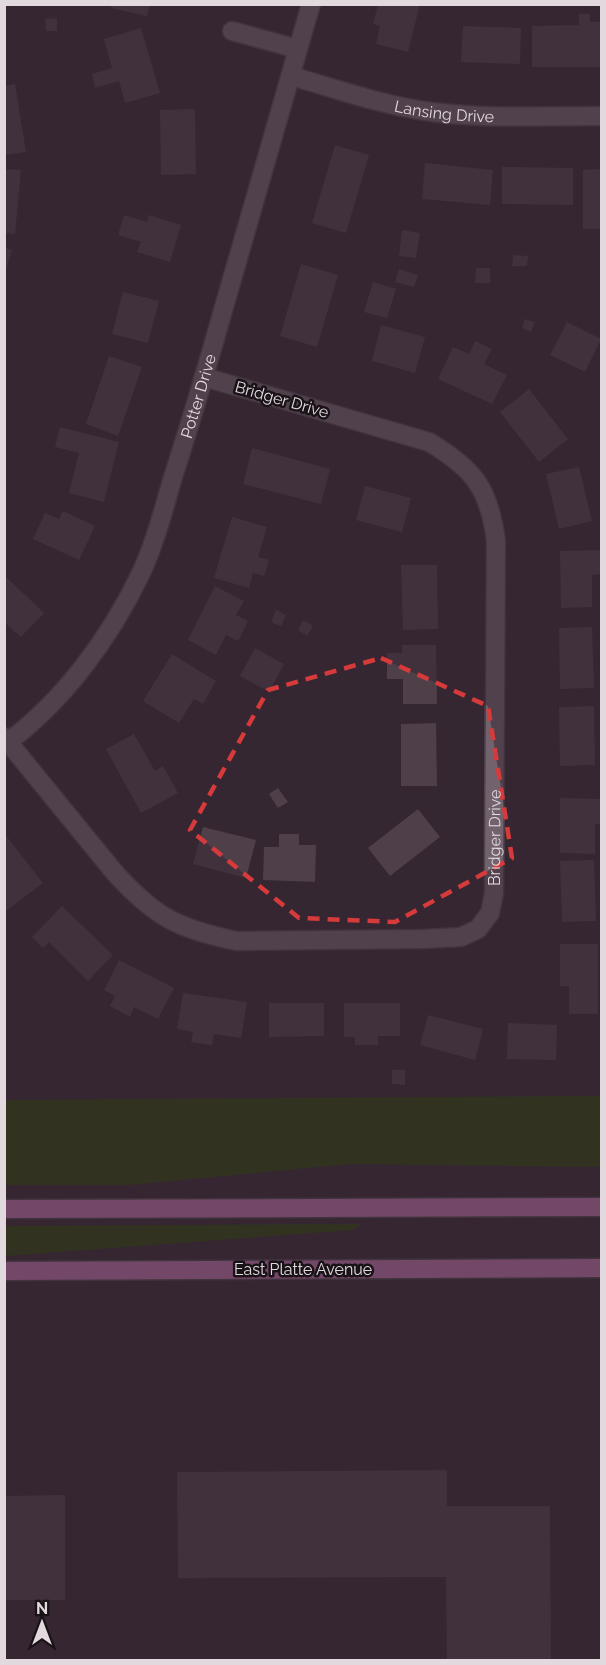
<svg xmlns="http://www.w3.org/2000/svg" width="606" height="1665" font-family="Raleway,sans-serif">
	<style>
		.green { fill: #2e430d }
		.building { fill: #4e3f49 }
		.lines { fill: none; stroke-linecap: round; stroke-linejoin: round }
		.minor-casing { stroke: #4f444c; stroke-width: 21 }
		.trunk-casing { stroke: #4f444c; stroke-width: 21 }
		.minor { stroke: #72626d; stroke-width: 18 }
		.trunk { stroke: #bd6fa8; stroke-width: 18 }
		.marked { fill: none; stroke: #d73a3a; stroke-width: 4.5; stroke-dasharray: 12 8; stroke-linejoin: round }
		.labels { text-anchor: middle; stroke-width: 5; stroke-linejoin: round; paint-order: stroke }
		.street-label { font-size: 16px; fill: #e2d9df; stroke: #191217 }
	</style>
	<rect width="100%" height="100%" fill="#352731"/>
	<g class="green">
		<path d="M601 1096V1167L350 1164 129 1185H5V1100Z"/>
		<path d="M361 1224 352 1230 5 1256V1226Z"/>
	</g>
	<g class="building">
		<path d="M112 4H150L147 16 111 8Z"/>
		<path d="M420 4 408 52 376 44 380 26 373 24 378 5Z"/>
		<path d="M579 14H590V22H602V67H532V26L579 25Z"/>
		<path d="M57 18V31H46L45 19Z"/>
		<path d="M463 26 521 28 520 64 461 62Z"/>
		<path d="M141 28 160 93 125 103 119 81 95 88 92 74 112 68 104 39Z"/>
		<path d="M15 84 26 152 4 155V86Z"/>
		<path d="M195 109 196 174 161 175 160 110Z"/>
		<path d="M335 145 369 155 346 233 312 223Z"/>
		<path d="M425 163 493 170 490 205 422 199Z"/>
		<path d="M502 167 573 168V205L502 204Z"/>
		<path d="M4 169 21 170 15 234 4 233Z"/>
		<path d="M602 169V229H583V170Z"/>
		<path d="M124 215 147 222 149 215 181 225 170 262 137 252 141 242 118 235Z"/>
		<path d="M402 230 420 233 416 258 399 256Z"/>
		<path d="M4 247 12 250 5 274 4 273Z"/>
		<path d="M513 255 528 256 527 266H512Z"/>
		<path d="M301 264 338 275 317 347 280 336Z"/>
		<path d="M476 268H490V283H475Z"/>
		<path d="M399 269 418 275 414 287 395 282Z"/>
		<path d="M373 282 396 289 387 318 364 312Z"/>
		<path d="M123 292 159 301 148 343 112 334Z"/>
		<path d="M525 319 535 322 531 332 522 328Z"/>
		<path d="M567 322 601 339 585 372 550 355Z"/>
		<path d="M381 325 425 337 415 373 372 361Z"/>
		<path d="M475 341 492 349 484 364 507 375 492 404 438 379 453 347 469 354Z"/>
		<path d="M109 356 142 367 118 436 86 424Z"/>
		<path d="M529 389 568 439 539 462 500 412Z"/>
		<path d="M60 427 119 442 104 502 69 493 79 453 55 447Z"/>
		<path d="M252 448 330 469 321 504 243 484Z"/>
		<path d="M579 467 592 521 559 529 546 474Z"/>
		<path d="M365 486 411 498 402 532 356 520Z"/>
		<path d="M63 511 95 526 79 560 33 539 45 513 59 519Z"/>
		<path d="M232 517 267 527 258 557 269 560 264 576 253 573 249 588 214 578Z"/>
		<path d="M602 550V574L592 575V607L561 608 560 551Z"/>
		<path d="M401 565H437L438 629 403 630Z"/>
		<path d="M4 575 44 613 21 637 4 622Z"/>
		<path d="M215 586 244 601 236 615 248 621 238 641 226 635 216 655 188 640Z"/>
		<path d="M276 610 286 615 281 626 271 622Z"/>
		<path d="M303 620 313 626 307 636 298 630Z"/>
		<path d="M592 627 594 688 560 689 559 628Z"/>
		<path d="M402 645H436L437 704H403V679H387V653H402Z"/>
		<path d="M255 648 284 664 269 692 240 676Z"/>
		<path d="M172 654 216 681 203 704 194 699 179 723 143 701Z"/>
		<path d="M594 706 595 765 560 766 559 707Z"/>
		<path d="M436 723 437 786H401V724Z"/>
		<path d="M134 734 155 771 163 766 178 793 141 813 106 749Z"/>
		<path d="M278 788 288 802 278 808 269 794Z"/>
		<path d="M560 798 602 799V824H595V854L560 853Z"/>
		<path d="M418 809 440 837 390 876 368 848Z"/>
		<path d="M203 827 256 840 246 878 193 864Z"/>
		<path d="M4 833 43 883 6 911 4 909Z"/>
		<path d="M279 834H299V845H316L315 882 263 880 264 847H279Z"/>
		<path d="M594 860 596 921 562 922 560 861Z"/>
		<path d="M62 906 113 955 88 981 49 942 43 948 32 937Z"/>
		<path d="M560 944H598V1014H569V986H560Z"/>
		<path d="M119 960 174 988 158 1019 134 1007 130 1017 110 1006 115 996 104 990Z"/>
		<path d="M183 993 247 1002 241 1038 214 1034 212 1045 191 1042 193 1032 177 1029Z"/>
		<path d="M269 1003H324V1036L269 1037Z"/>
		<path d="M344 1003H400V1036H378V1045H355V1037H344Z"/>
		<path d="M428 1015 483 1029 475 1060 420 1045Z"/>
		<path d="M508 1023 557 1025 556 1060 507 1059Z"/>
		<path d="M392 1070H405V1085L392 1084Z"/>
		<path d="M447 1470V1506H550L551 1660H447L446 1577 178 1578 177 1472Z"/>
		<path d="M65 1495V1600H4V1496Z"/>
	</g>
	<g class="lines">
		<g class="minor-casing">
			<g id="minor">
				<path d="M232 31 298 49"/>
				<path id="s1" d="M291 76C337 89 384 106 432 112 488 119 545 116 602 116"/>
				<path id="s2" d="M4 737 115 873C155 917 178 929 237 941L423 939 461 937 478 929 490 913 494 893V871L496 541C489 488 474 469 429 442L204 377"/>
				<path id="s3" d="M4 745C63 702 110 638 141 573 156 541 164 507 174 474 191 421 207 367 222 314 252 211 281 107 311 4"/>
			</g>
		</g>
		<g class="trunk-casing">
			<g id="trunk">
				<path d="M4 1209 602 1207"/>
				<path d="M4 1271 602 1268"/>
			</g>
		</g>
		<use href="#minor" class="minor"/>
		<use href="#trunk" class="trunk"/>
	</g>
	<path d="M0 0H606V1665H0ZM381 658 488 706 512 858 395 922 299 918 190 830 268 690Z" fill="#352731" fill-opacity=".55" fill-rule="evenodd"/>
	<path class="marked" d="M381 658 488 706 512 858 395 922 299 918 190 830 268 690Z"/>
	<g class="labels">
		<g class="street-label">
			<text dy="6" stroke="none"><textPath href="#s1" startOffset="158">Lansing Drive</textPath></text>
			<text dy="6" stroke="none"><textPath href="#s3" startOffset="408">Potter Drive</textPath></text>
			<text transform="translate(282 399) rotate(16)" y="6">Bridger Drive</text>
			<text dy="6" stroke="none"><textPath href="#s2" startOffset="657">Bridger Drive</textPath></text>
			<text x="303" y="1275">East Platte Avenue</text>
		</g>
	</g>
	<rect width="606" height="1665" fill="none" stroke="#e2d9df" stroke-width="12"/>
	<g transform="translate(42 1623)" stroke="#191217" stroke-width="4.5" paint-order="stroke">
	<path d="M0-4.5L10 22L0 15L-10 22Z" fill="#e2d9df"/>
	<text y="-9" font-size="16" font-weight="bold" text-anchor="middle" fill="#e2d9df">N</text>
	</g>
</svg>
